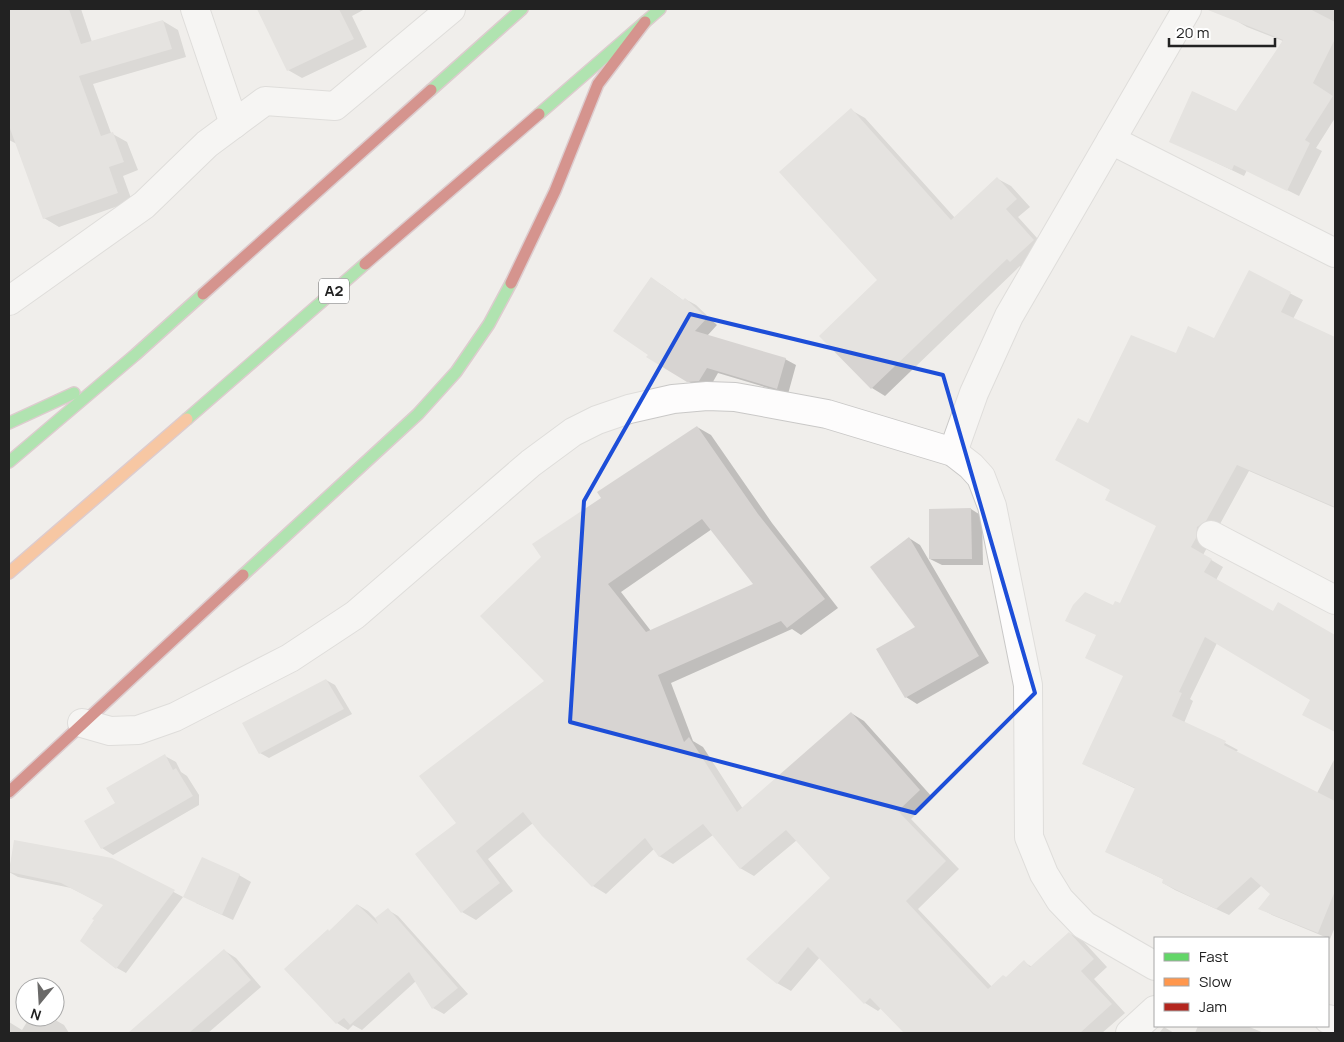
<svg xmlns="http://www.w3.org/2000/svg" width="1344" height="1042" font-family="Manrope,sans-serif">
	<style>
		.shadow { fill: #0003; fill-rule: evenodd }
		.building { fill: #d7d4d2; fill-rule: evenodd }
		.lines { fill: none; stroke-linecap: round; stroke-linejoin: round }
		.street-casing { stroke: #c9c8c7; stroke-width: 30 }
		.fast-casing { stroke: #c5a2ac; stroke-width: 14 }
		.slow-casing { stroke: #c5a2ac; stroke-width: 14 }
		.jam-casing { stroke: #c5a2ac; stroke-width: 14 }
		.street { stroke: #fdfcfc; stroke-width: 28 }
		.fast { stroke: #63d668; stroke-width: 11 }
		.slow { stroke: #ff974d; stroke-width: 11 }
		.jam { stroke: #b3261e; stroke-width: 11 }
		.marked { fill: none; stroke: #1d4ed8; stroke-width: 4; stroke-linejoin: round }
		.labels { text-anchor: middle; stroke-width: 5; stroke-linejoin: round; paint-order: stroke }
		.shield { fill: #fff; stroke: #646464; stroke-width: 1 }
		.shield-label { font-size: 15px; font-weight: bold; fill: #222 }
	</style>
	<rect width="100%" height="100%" fill="#f0eeeb"/>
	<g class="shadow">
		<path d="M9 9H81L92 42 163 21 178 30 186 57 93 84 111 133 127 142 138 170 123 176 132 201 59 227 44 218 17 144 9 140Z"/>
		<path d="M258 9H365L352 16 367 47 302 78 288 70Z"/>
		<path d="M1240 9H1335V118L1316 148 1322 151 1299 196 1247 170 1244 176 1171 141 1237 113 1283 41 1247 27 1235 20Z"/>
		<path d="M851 110 865 118 955 218 998 179 1011 186 1030 207 1018 217 1047 249 1024 269 1020 266 885 396 872 388 821 336 878 281Z"/>
		<path d="M1249 272 1303 300 1293 319 1335 338V508L1249 471 1203 555 1223 567 1216 580 1273 612 1278 604 1335 637V731L1316 721 1312 699 1217 643 1190 699 1193 701 1184 723 1225 743 1238 750 1236 752 1317 793 1335 758V927L1330 939 1272 915 1260 908 1272 894 1262 885 1229 915 1175 890 1163 883 1165 880 1119 858 1136 789 1084 764 1124 676 1097 635 1113 607 1120 605 1157 526 1112 490 1088 425 1176 354 1215 339Z"/>
		<path d="M662 285 684 301 685 299 696 305 717 325 707 336 785 359 796 365 788 394 718 373 710 387 699 388 688 381Z"/>
		<path d="M697 427 711 435 772 523 838 608 801 635 792 629 671 683 693 741 703 747 743 809 851 713 864 721 933 798 911 819 959 869 918 909 992 987 1006 979 1024 962 1032 967 1069 933 1083 941 1107 967 1094 979 1125 1013 1102 1033H906L881 1008 878 1011 865 1003 820 957 791 991 777 983 832 878 797 840 754 876 740 868 713 835 673 864 659 856 654 849 606 894 593 886 533 823 488 859 513 891 476 920 462 912 458 823 546 681 602 498ZM712 529 755 585 651 631 621 592Z"/>
		<path d="M971 509 982 516 983 565H942L930 559Z"/>
		<path d="M909 538 920 545 989 663 917 704 906 697 878 650 917 627Z"/>
		<path d="M326 680 335 685 352 714 269 758 260 753Z"/>
		<path d="M165 756 176 762 181 772 187 776 199 795V805L113 855 102 848 86 821 117 804Z"/>
		<path d="M15 841 112 859 183 897 126 973 117 968 105 905 71 888 18 877 9 872Z"/>
		<path d="M239 875 251 882 233 920 196 903Z"/>
		<path d="M358 905 368 911 376 919 388 910 398 916 468 994 444 1014 433 1008 416 981 362 1030 353 1025 348 1030 337 1023 286 969 330 932Z"/>
		<path d="M225 951 236 958 261 987 208 1033H130Z"/>
		<path d="M30 1017H50L64 1025 69 1033H9V1022L22 1030Z"/>
		<path d="M1198 1026H1247L1264 1033H1195Z"/>
		<path d="M1164 1027 1174 1033H1159Z"/>
	</g>
	<g class="building">
		<path d="M9 9H69L81 44 163 20 172 49 79 76 101 136 113 132 124 162 109 167 118 193 43 219 9 126Z"/>
		<path d="M257 9H339L354 39 287 71Z"/>
		<path d="M1209 9H1310L1335 22V39L1313 83 1333 96 1305 140 1310 143 1287 191 1234 165 1232 170 1169 142 1192 91 1236 111 1283 40 1208 10Z"/>
		<path d="M851 108 951 220 997 177 1017 199 1006 209 1034 240 1010 262 1007 259 871 389 819 336 877 280 779 172Z"/>
		<path d="M1249 270 1291 292 1281 312 1335 337V507L1237 465 1206 521 1197 527 1196 538 1191 547 1212 559 1204 572 1273 611 1278 602 1335 635V732L1302 715 1310 700 1205 637 1179 692 1182 693 1172 716 1226 741 1224 745 1335 801V891L1318 933 1258 909 1270 894 1251 877 1216 909 1162 883 1163 879 1105 852 1135 788 1082 764 1123 676 1085 658 1096 635 1065 621 1073 605 1085 592 1113 605 1115 601 1120 603 1156 526 1105 500 1110 490 1055 460 1078 418 1088 423 1131 335 1176 353 1188 326 1214 338Z"/>
		<path d="M651 277 683 300 685 298 707 318 695 331 786 358 777 389 707 368 699 381 687 382 646 357 648 355 613 331Z"/>
		<path d="M697 426 758 514 825 599 787 628 781 621 658 675 684 742 689 737 737 812 851 712 920 790 898 811 946 861 906 901 988 989 1003 975 1006 977 1024 960 1030 967 1069 932 1094 959 1081 971 1112 1004 1080 1033H904L870 998 864 1004 808 947 777 984 746 959 830 878 786 830 740 869 703 824 659 857 645 838 592 887 542 836 523 812 476 851 500 883 461 913 415 854 456 823 419 776 544 681 480 616 541 557 532 544 601 498 597 492ZM702 519 753 584 646 632 608 584Z"/>
		<path d="M971 508 972 559H929V509Z"/>
		<path d="M909 537 979 656 905 698 876 649 915 627 870 567Z"/>
		<path d="M326 679 344 709 259 754 242 723Z"/>
		<path d="M165 754 173 770 176 768 193 796 101 849 84 821 115 803 106 788Z"/>
		<path d="M14 840 112 858 175 890 116 969 80 941 94 920 92 919 103 905 61 883 9 872Z"/>
		<path d="M202 857 240 874 222 915 183 897Z"/>
		<path d="M357 904 378 924 375 918 388 908 458 988 432 1009 409 972 350 1025 344 1018 336 1024 284 969 328 929 329 931Z"/>
		<path d="M224 949 251 980 189 1033H128Z"/>
	</g>
	<g class="lines">
		<g class="street-casing">
			<g id="street">
				<path d="M195 9 234 124"/>
				<path d="M1111 140 1335 253"/>
				<path d="M9 301 144 205 207 144 265 101 335 106 451 9"/>
				<path d="M953 452 974 393 1009 316 1187 9"/>
				<path d="M1211 535 1335 600"/>
				<path d="M82 723 110 731 138 730 175 717 290 658 355 615 531 463 573 432 597 420 629 409 673 399 707 396 735 397 827 414 953 452 971 466 981 477 992 506 1028 685 1029 837 1044 874 1060 900 1084 925 1155 966"/>
				<path d="M1328 1019 1335 1021"/>
				<path d="M1130 1033 1155 1010"/>
			</g>
		</g>
		<g class="fast-casing">
			<g id="fast">
				<path d="M431 90 522 9"/>
				<path d="M539 114 660 9"/>
				<path d="M187 419 365 264"/>
				<path d="M9 423 74 393"/>
				<path d="M9 462 135 355 203 294"/>
				<path d="M243 575 418 414 456 372 489 324 511 283"/>
			</g>
		</g>
		<g class="slow-casing">
			<path id="slow" d="M9 573 187 419"/>
		</g>
		<g class="jam-casing">
			<g id="jam">
				<path d="M365 264 539 114"/>
				<path d="M511 283 555 191 598 84 645 22"/>
				<path d="M203 294 431 90"/>
				<path d="M9 792 243 575"/>
			</g>
		</g>
		<use href="#street" class="street"/>
		<use href="#fast" class="fast"/>
		<use href="#slow" class="slow"/>
		<use href="#jam" class="jam"/>
	</g>
	<path d="M0 0H1344V1042H0ZM690 314 943 375 1035 693 915 813 570 722 584 501Z" fill="#f0eeeb" fill-opacity=".55" fill-rule="evenodd"/>
	<path class="marked" d="M690 314 943 375 1035 693 915 813 570 722 584 501Z"/>
	<g class="labels">
		<rect class="shield" x="319" y="278.5" width="30" height="25" rx="4"/>
		<g class="shield-label">
			<text x="334" y="296">A2</text>
		</g>
	</g>
	<rect width="1344" height="1042" fill="none" stroke="#222222" stroke-width="20"/>
	<rect x="1154" y="937" width="175" height="90" fill="#ffffff" stroke="#a7a7a7"/>
	<rect x="1164" y="953" width="25" height="8" fill="#63d668" stroke="#a7a7a7"/>
	<text x="1199" y="962" font-size="15" fill="#222222">Fast</text>
	<rect x="1164" y="978" width="25" height="8" fill="#ff974d" stroke="#a7a7a7"/>
	<text x="1199" y="987" font-size="15" fill="#222222">Slow</text>
	<rect x="1164" y="1003" width="25" height="8" fill="#b3261e" stroke="#a7a7a7"/>
	<text x="1199" y="1012" font-size="15" fill="#222222">Jam</text>
	<g transform="translate(40 1002) rotate(198)"><circle r="24" fill="#ffffff" stroke="#a7a7a7"/>
	<path d="M0-4L9 19L0 12L-9 19Z" fill="#6a6968"/>
	<text y="-8" font-size="14" font-weight="bold" text-anchor="middle" fill="#222222">N</text>
	</g>
	<path d="M1169 38v8h106v-8" fill="none" stroke="#222222" stroke-width="2.5"/>
	<text x="1176" y="38" font-size="15" fill="#222222" stroke="#ffffff" stroke-width="4" paint-order="stroke">20 m</text>
</svg>
